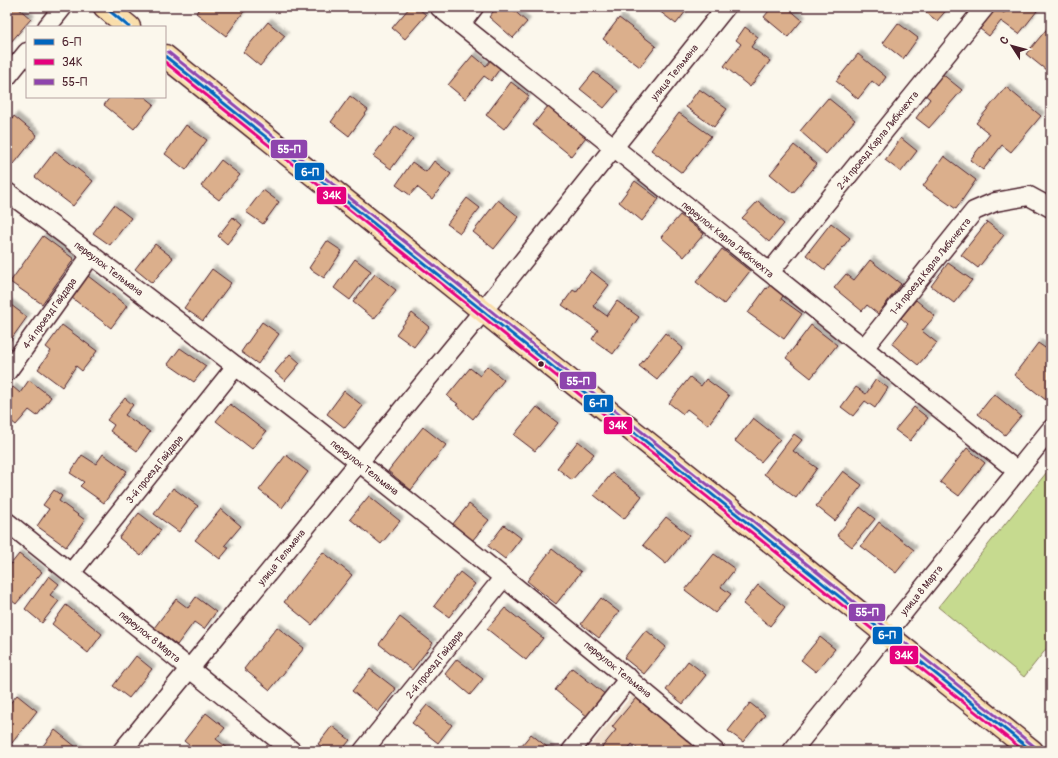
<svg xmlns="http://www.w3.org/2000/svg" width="1058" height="758" font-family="Pangolin,sans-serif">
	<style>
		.built { fill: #f1e1cf }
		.green { fill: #c6da8f; stroke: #887c5d }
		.building { fill: #dbaf8c; stroke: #4a1f2b; filter: url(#shadow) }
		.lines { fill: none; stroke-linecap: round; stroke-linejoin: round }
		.minor-casing { stroke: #4a1f2b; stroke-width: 21 }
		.major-casing { stroke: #4a1f2b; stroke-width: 25 }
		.minor { stroke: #fbf7ec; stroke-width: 18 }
		.major { stroke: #f9deab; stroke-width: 22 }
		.bus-1-casing { stroke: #fbf7ec; stroke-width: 6 }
		.bus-2-casing { stroke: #fbf7ec; stroke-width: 6 }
		.bus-3-casing { stroke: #fbf7ec; stroke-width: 6 }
		.bus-1 { stroke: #0065bd; stroke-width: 3 }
		.bus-2 { stroke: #e5007d; stroke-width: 3 }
		.bus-3 { stroke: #8e44ad; stroke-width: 3 }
		.bus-dot { fill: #4a1f2b; stroke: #fbf7ec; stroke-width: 1.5 }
		.labels { text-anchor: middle; stroke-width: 3.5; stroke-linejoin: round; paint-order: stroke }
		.street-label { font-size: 10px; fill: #4a1f2b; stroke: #fbf7ec }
		.line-badge { stroke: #fbf7ec; stroke-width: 1.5 }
		.badge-label { font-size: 11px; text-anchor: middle; font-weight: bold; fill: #fff }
	</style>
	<defs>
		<filter id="shadow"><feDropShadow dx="3.5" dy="-3.5" stdDeviation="1" flood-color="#0004"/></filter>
	</defs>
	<rect width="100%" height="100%" fill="#fbf7ec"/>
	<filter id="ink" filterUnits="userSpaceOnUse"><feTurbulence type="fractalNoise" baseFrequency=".025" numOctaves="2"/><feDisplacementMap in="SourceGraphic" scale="8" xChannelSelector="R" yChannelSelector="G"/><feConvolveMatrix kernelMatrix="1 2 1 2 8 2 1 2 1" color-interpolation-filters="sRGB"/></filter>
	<g filter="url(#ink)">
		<path class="built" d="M634 693 704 751H586Z"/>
		<path class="green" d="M1051 467V643L1024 677 938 607Z"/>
		<g class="building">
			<path d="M7 7H17L31 19 10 43 7 41Z"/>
			<path d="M200 7H242L245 10 226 36 196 13Z"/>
			<path d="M410 7H417L426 15 405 39 392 28Z"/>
			<path d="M497 7H510L527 22 513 38 489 17Z"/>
			<path d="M654 7H689L676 24Z"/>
			<path d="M772 7H787L802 20 788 37 764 17Z"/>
			<path d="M919 7H949L937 21Z"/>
			<path d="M1009 7H1032L1037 11 1019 34 1001 21 989 36 980 29 996 8 1004 13Z"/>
			<path d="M619 18 656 46 640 67 603 39Z"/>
			<path d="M268 22 285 36 260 66 243 52Z"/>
			<path d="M898 23 918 38 903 59 883 43Z"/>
			<path d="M1051 24V74L1026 54Z"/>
			<path d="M745 27 758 37 751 47 770 61 750 87 724 66 741 44 736 40Z"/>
			<path d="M858 54 886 77 879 87 872 81 858 99 836 81Z"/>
			<path d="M473 55 486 66 491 60 501 67 491 81 484 76 465 99 448 85Z"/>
			<path d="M594 72 618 91 604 108 580 89Z"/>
			<path d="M941 73 962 90 929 128 916 118 930 99 924 94Z"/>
			<path d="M511 82 529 96 504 129 486 115Z"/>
			<path d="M1006 87 1041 116 1011 152 1002 145 983 170 970 160 990 134 976 123Z"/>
			<path d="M699 89 727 109 714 127 686 107Z"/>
			<path d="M350 96 368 110 349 136 331 122Z"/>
			<path d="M110 97H145L154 104 134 129 104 105Z"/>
			<path d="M828 98 855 120 826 154 800 131Z"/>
			<path d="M548 106 586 137 571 156 533 125Z"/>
			<path d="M679 113 711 136 682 173 651 150Z"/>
			<path d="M14 116 37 135 14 164 7 158V126Z"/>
			<path d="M186 125 207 140 186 170 165 154Z"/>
			<path d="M396 126 413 139 391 169 373 156Z"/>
			<path d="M901 138 917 151 901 172 885 160Z"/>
			<path d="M794 145 817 164 793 193 770 174Z"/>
			<path d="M55 151 93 181 73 206 35 177Z"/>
			<path d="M944 156 976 180 956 209 923 186Z"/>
			<path d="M221 160 240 175 219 200 201 186Z"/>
			<path d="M434 161 451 174 432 199 417 187 410 195 396 185 412 162 426 172Z"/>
			<path d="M635 181 659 199 642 221 619 202Z"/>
			<path d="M263 190 279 202 263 224 246 212Z"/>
			<path d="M467 198 480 208 460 233 447 224Z"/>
			<path d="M498 200 519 217 494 249 473 232Z"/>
			<path d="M758 201 784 224 769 242 742 218Z"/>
			<path d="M114 205 131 218 110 245 93 233Z"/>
			<path d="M680 215 704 234 684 257 661 237Z"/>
			<path d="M233 217 242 225 227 244 218 236Z"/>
			<path d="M987 222 1004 235 978 268 961 255Z"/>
			<path d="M831 223 850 238 825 270 806 255Z"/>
			<path d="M43 236 74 259 42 304 10 282Z"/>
			<path d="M327 241 342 251 324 278 309 268Z"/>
			<path d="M155 244 173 258 152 283 135 269Z"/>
			<path d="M722 249 750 271 724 304 696 282Z"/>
			<path d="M355 259 371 271 350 300 334 288Z"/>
			<path d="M870 260 901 284 878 314 867 305 862 311 834 288 846 274 854 280Z"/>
			<path d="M948 263 972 280 954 303 931 286Z"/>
			<path d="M212 269 231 283 203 321 184 308Z"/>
			<path d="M591 271 609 285 593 306 607 316 617 301 639 317 613 354 592 339 598 330 562 305 573 290 576 292Z"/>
			<path d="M375 274 396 290 374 319 353 302Z"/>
			<path d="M88 276 127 306 111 328 72 298Z"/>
			<path d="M774 280 787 290 781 299 802 314 784 339 748 313 766 288 767 289Z"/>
			<path d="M916 300 935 316 922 331 937 343 918 365 892 344 908 324 901 318Z"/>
			<path d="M7 302 27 317 7 345Z"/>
			<path d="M412 313 429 327 414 347 396 334Z"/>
			<path d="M262 322 279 334 258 364 241 352Z"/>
			<path d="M62 325 97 351 82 371 76 366 62 387 38 369 51 351 46 347Z"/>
			<path d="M811 325 837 345 811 378 786 358Z"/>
			<path d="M665 333 683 348 657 380 639 366Z"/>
			<path d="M1038 343 1051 352V396L1047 401 1014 375Z"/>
			<path d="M180 348 206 366 194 382 168 364Z"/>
			<path d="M290 354 300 363 285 381 275 372Z"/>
			<path d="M487 366 504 380 473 419 456 405 458 404 447 396 470 368 480 376Z"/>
			<path d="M690 377 701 386 706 379 729 396 708 425 687 409 683 414 669 403Z"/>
			<path d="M876 379 888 388 875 408 865 401 853 416 841 407 856 387 866 394Z"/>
			<path d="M29 380 51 397 37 416 29 410 16 425 7 418V395L13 387 20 393Z"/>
			<path d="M344 391 363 406 345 428 327 414Z"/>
			<path d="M994 394 1021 416 1005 435 978 414Z"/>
			<path d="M125 398 133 405 125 415 150 432 137 451 110 431 114 425 107 420Z"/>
			<path d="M230 404 266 432 252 449 216 421Z"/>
			<path d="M537 407 558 423 535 451 514 435Z"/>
			<path d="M914 407 928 418 910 441 895 430Z"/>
			<path d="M753 418 780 439 761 462 735 441Z"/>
			<path d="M423 427 446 445 411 490 388 471Z"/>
			<path d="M794 434 802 440 793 451 817 468 796 498 764 474Z"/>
			<path d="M578 441 594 454 572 480 557 468Z"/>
			<path d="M967 448 985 463 959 496 940 482Z"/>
			<path d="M103 454 127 471 104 503 80 486 84 482 70 473 82 455 96 464Z"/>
			<path d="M286 455 308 472 282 508 259 490Z"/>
			<path d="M843 471 862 485 835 521 816 506Z"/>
			<path d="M612 473 642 496 624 519 594 495Z"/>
			<path d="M173 488 198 506 179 532 154 514Z"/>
			<path d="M54 490 62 496 59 501 85 520 66 547 37 526 49 509 43 505Z"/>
			<path d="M369 496 400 521 381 544 350 519Z"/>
			<path d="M469 504 489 520 472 541 452 525Z"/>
			<path d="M860 507 875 519 852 547 837 535Z"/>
			<path d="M221 509 241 526 225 545 229 548 220 559 195 540Z"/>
			<path d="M139 513 161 530 141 556 119 538Z"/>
			<path d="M666 517 689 535 666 564 643 545Z"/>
			<path d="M879 522 914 550 896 573 861 546Z"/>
			<path d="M504 525 521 538 505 559 488 546Z"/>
			<path d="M552 549 581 572 556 604 527 581Z"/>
			<path d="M323 552 352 575 312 625 284 602Z"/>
			<path d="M19 554 42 572 16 604 7 597V569Z"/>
			<path d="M714 554 735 569 721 587 731 594 715 613 685 590Z"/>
			<path d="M460 572 475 584 449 617 434 606Z"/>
			<path d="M49 576 59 584 50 595 59 601 42 623 25 609Z"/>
			<path d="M758 585 785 607 770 626 743 604Z"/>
			<path d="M196 597 216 612 204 629 194 622 177 645 154 628 176 599 188 608Z"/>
			<path d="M601 598 619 612 599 638 581 624Z"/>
			<path d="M66 605 102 634 88 653 52 624Z"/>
			<path d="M505 608 543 638 526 660 487 629Z"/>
			<path d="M400 617 433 643 412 670 379 644Z"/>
			<path d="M277 627 304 648 270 690 244 669Z"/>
			<path d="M646 630 666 647 644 674 624 658Z"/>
			<path d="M820 637 835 649 816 672 801 660Z"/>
			<path d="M136 656 152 669 129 698 113 686Z"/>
			<path d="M457 659 483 679 470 695 445 674Z"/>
			<path d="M688 661 706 675 683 704 666 690Z"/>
			<path d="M572 668 606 695 588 717 555 690Z"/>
			<path d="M370 669 396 689 378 712 352 691Z"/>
			<path d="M17 695 37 711 12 743 7 739V707Z"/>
			<path d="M636 698 700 751H640L632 744 626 751H599L616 730 612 727Z"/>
			<path d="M750 703 765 715 743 742 728 731Z"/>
			<path d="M427 705 452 725 438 743 412 723Z"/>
			<path d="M206 713 225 728 216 739 229 749 228 751H196L184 741Z"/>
			<path d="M332 726 350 740 341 751H327L318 744Z"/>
			<path d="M55 730 81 751H39Z"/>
			<path d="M531 734 552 751H517Z"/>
		</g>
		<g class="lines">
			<g class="minor-casing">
				<g id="minor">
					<path d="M439 7 1017 471"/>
					<path d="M461 24 474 7"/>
					<path d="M47 27 63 7"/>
					<path d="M7 77 27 52"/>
					<path d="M7 192C106 264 202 340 299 415 439 525 579 636 715 751"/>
					<path d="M770 272 985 7"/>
					<path d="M864 348 974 211 995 202 1029 196 1051 208"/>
					<path d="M7 372 92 254"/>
					<path d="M7 522 292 751"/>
					<path d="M71 573 236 366"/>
					<path d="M122 751 483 311 726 7"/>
					<path d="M363 751 504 577"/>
					<path d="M571 751 629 678"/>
					<path d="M792 751 1051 429"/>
				</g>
			</g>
			<g class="major-casing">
				<g id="major">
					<path d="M105 7 129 27"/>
					<path d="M165 56 1032 751"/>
				</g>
			</g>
			<use href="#minor" class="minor"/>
			<use href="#major" class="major"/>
			<g class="bus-1-casing">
				<g id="bus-1">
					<path d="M105 7 129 27"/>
					<path d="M165 56 1032 751"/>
				</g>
			</g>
			<g class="bus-2-casing">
				<path id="bus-2" d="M165 62 1024 751"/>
			</g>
			<g class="bus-3-casing">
				<path id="bus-3" d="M168 52 1035 747"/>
			</g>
			<use href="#bus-1" class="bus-1"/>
			<use href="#bus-2" class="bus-2"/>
			<use href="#bus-3" class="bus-3"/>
		</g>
	</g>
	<circle class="bus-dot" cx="541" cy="364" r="3.5"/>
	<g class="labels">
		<g class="street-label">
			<text transform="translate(674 72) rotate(-51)" y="4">улица Тельмана</text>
			<text transform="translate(877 140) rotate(-51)" y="4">2-й проезд Карла Либкнехта</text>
			<text transform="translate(728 239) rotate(39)" y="4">переулок Карла Либкнехта</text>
			<text transform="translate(930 266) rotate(-51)" y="4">1-й проезд Карла Либкнехта</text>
			<text transform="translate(109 268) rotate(37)" y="4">переулок Тельмана</text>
			<text transform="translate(49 313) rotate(-54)" y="4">4-й проезд Гайдара</text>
			<text transform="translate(365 467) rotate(38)" y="4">переулок Тельмана</text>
			<text transform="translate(154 469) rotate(-51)" y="4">3-й проезд Гайдара</text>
			<text transform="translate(281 557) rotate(-51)" y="4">улица Тельмана</text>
			<text transform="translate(921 590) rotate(-51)" y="4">улица 8 Марта</text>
			<text transform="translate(150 636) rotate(39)" y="4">переулок 8 Марта</text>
			<text transform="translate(434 664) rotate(-51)" y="4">2-й проезд Гайдара</text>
			<text transform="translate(618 669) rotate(39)" y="4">переулок Тельмана</text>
		</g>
	</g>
	<g class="line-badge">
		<rect x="270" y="139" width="38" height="20" rx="4" fill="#8e44ad"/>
		<rect x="294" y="162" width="31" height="19" rx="4" fill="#0065bd"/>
		<rect x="316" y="186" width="31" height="19" rx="4" fill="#e5007d"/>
		<rect x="559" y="371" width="38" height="19" rx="4" fill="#8e44ad"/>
		<rect x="583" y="394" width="31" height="19" rx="4" fill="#0065bd"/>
		<rect x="603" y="416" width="30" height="19" rx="4" fill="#e5007d"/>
		<rect x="848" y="603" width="38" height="19" rx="4" fill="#8e44ad"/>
		<rect x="872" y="626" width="31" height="19" rx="4" fill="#0065bd"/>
		<rect x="889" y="645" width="30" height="20" rx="4" fill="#e5007d"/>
	</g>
	<g class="badge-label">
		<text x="289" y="153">55-П</text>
		<text x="310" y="176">6-П</text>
		<text x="332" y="199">34К</text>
		<text x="578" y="385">55-П</text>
		<text x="598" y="407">6-П</text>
		<text x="618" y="429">34К</text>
		<text x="867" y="616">55-П</text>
		<text x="887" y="639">6-П</text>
		<text x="904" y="659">34К</text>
	</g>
	<rect width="1058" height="758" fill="none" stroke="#fbf7ec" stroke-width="24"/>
	<rect x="12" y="12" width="1034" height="734" fill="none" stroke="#4a1f2b" stroke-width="1.5" filter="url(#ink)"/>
	<rect x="26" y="26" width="140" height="72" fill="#fbf7ec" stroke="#b4a19f"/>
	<rect x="34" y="39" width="20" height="6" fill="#0065bd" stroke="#b4a19f"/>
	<text x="62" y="46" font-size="12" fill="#4a1f2b">6-П</text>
	<rect x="34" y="59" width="20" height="6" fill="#e5007d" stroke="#b4a19f"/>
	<text x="62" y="66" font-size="12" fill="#4a1f2b">34К</text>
	<rect x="34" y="79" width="20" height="6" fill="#8e44ad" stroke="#b4a19f"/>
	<text x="62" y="86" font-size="12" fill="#4a1f2b">55-П</text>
	<g transform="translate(1012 46) rotate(306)" stroke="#fbf7ec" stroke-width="3" paint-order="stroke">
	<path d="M0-3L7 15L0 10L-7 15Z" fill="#4a1f2b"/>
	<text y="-6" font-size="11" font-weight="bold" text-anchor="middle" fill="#4a1f2b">С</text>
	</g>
</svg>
